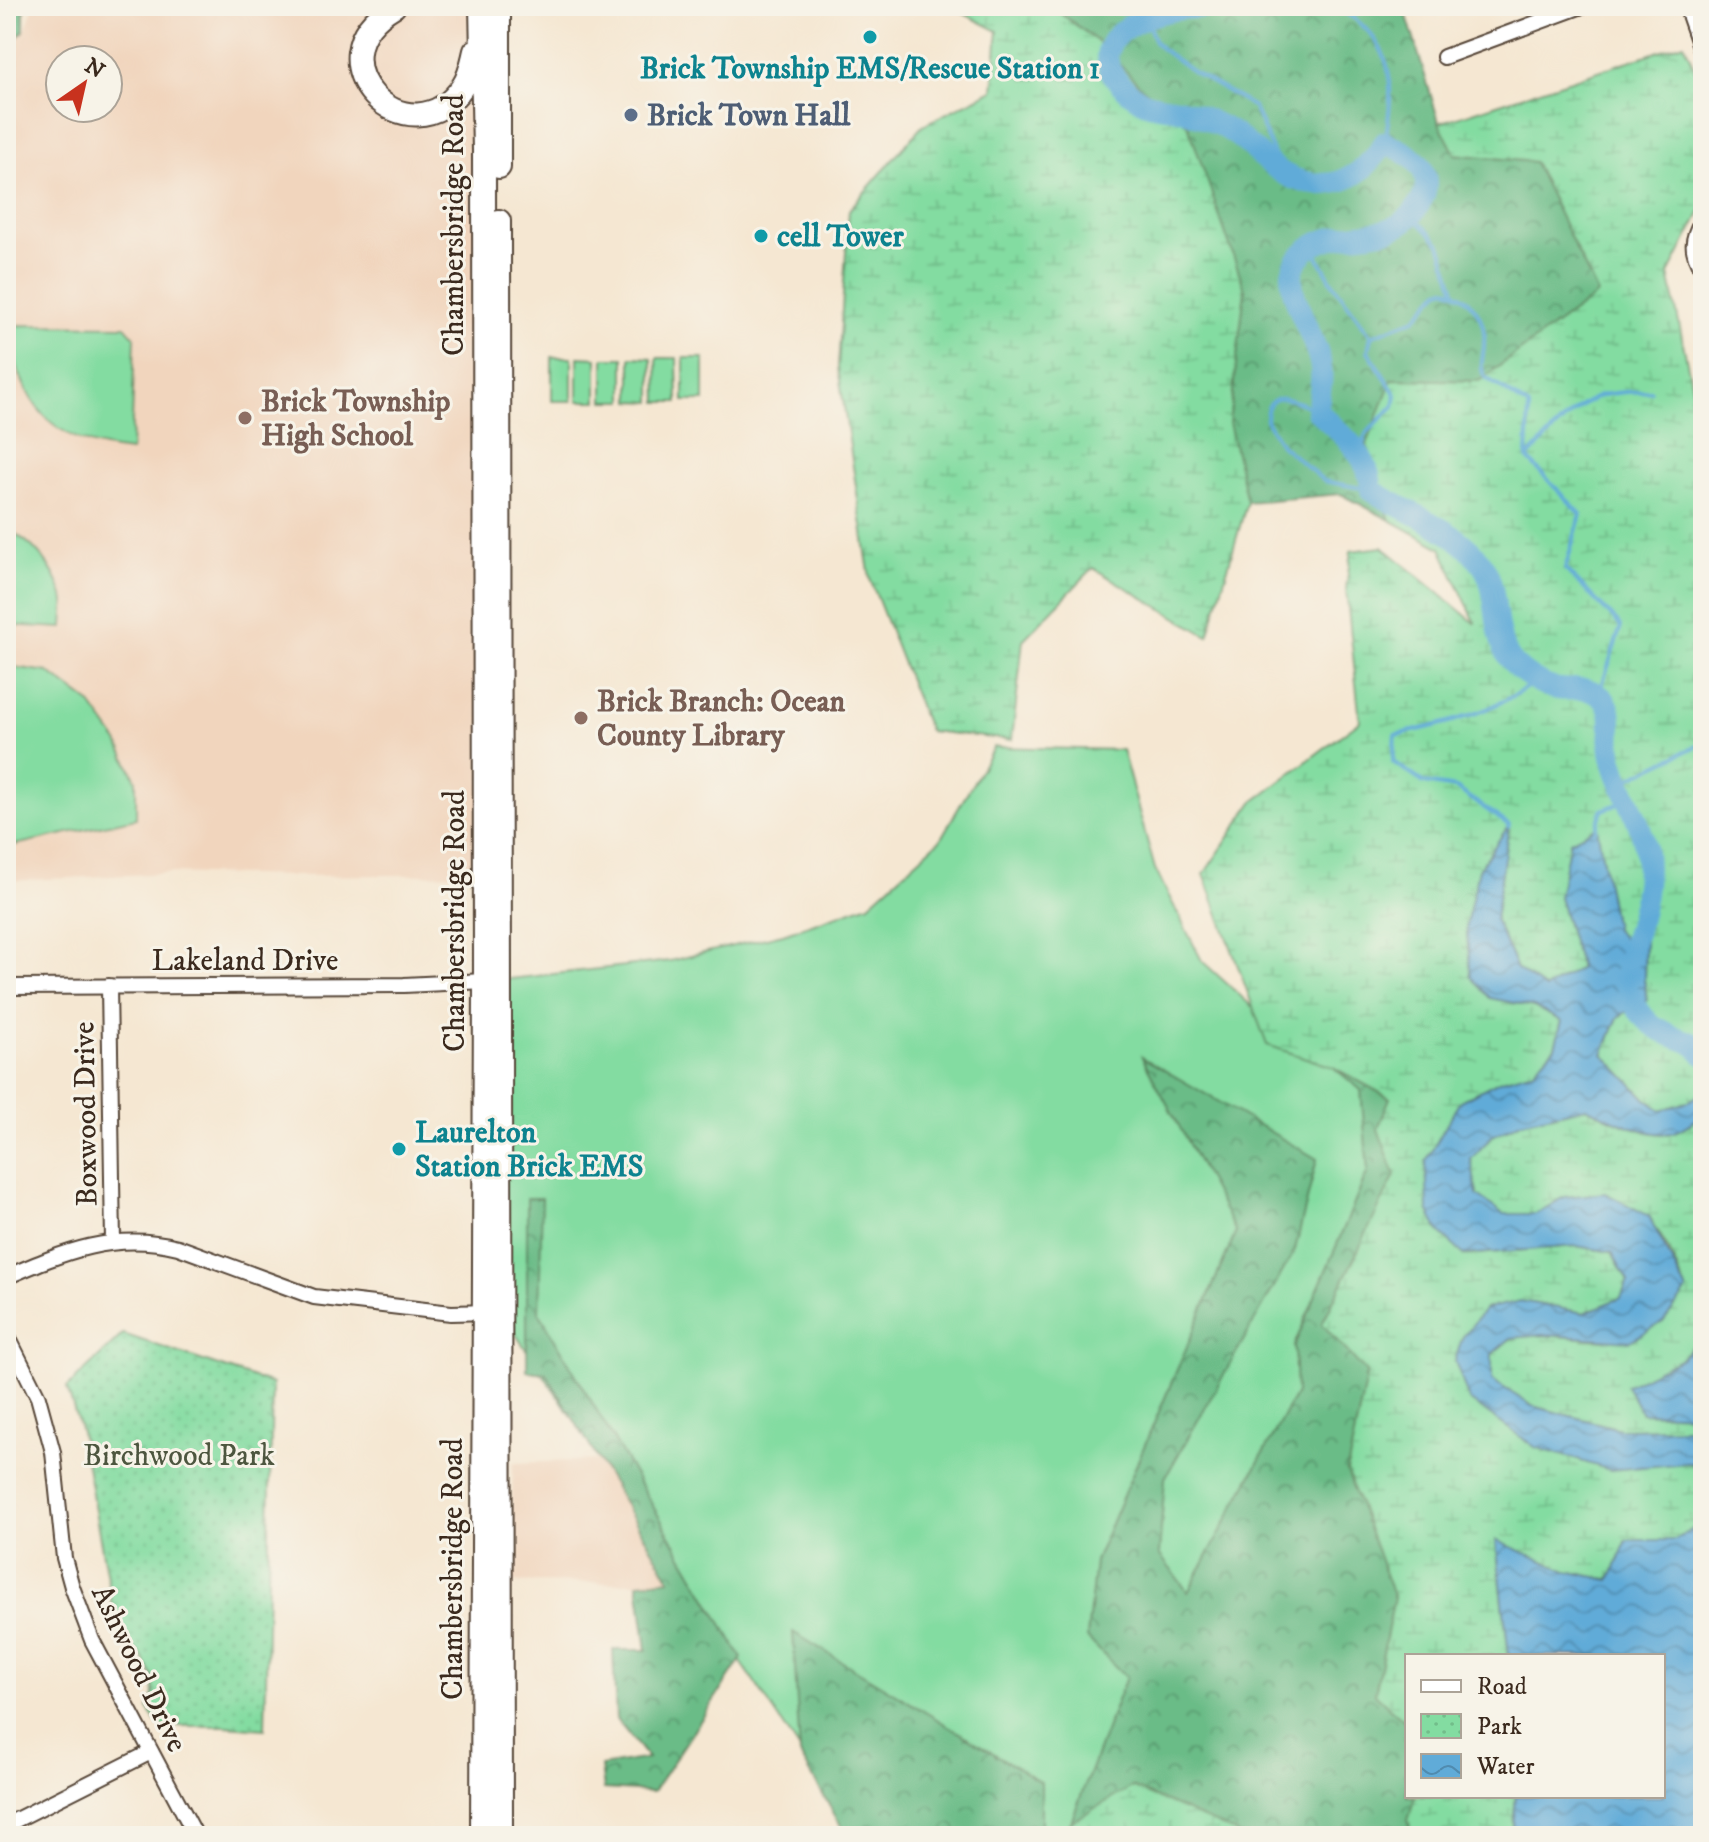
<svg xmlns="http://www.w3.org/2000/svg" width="1709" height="1842" font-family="'IM FELL DW Pica',serif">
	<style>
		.built { fill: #f1d5bd; fill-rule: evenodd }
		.green { fill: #83dca1; stroke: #5f8360; stroke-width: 2 }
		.forest { fill: url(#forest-crowns); stroke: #527352; stroke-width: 2 }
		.wetland { fill: url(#wetland-marsh); stroke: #5f8360; stroke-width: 2 }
		.park { fill: url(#park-dots); stroke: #5f8360; stroke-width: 2 }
		.water { fill: url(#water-waves); stroke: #4e6a7b; stroke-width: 2 }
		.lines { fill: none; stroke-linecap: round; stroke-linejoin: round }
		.stream { stroke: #60abd8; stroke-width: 4 }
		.river { stroke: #60abd8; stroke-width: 22 }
		.street-casing { stroke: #574639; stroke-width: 18 }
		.primary-casing { stroke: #574639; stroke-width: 26 }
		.street { stroke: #fff; stroke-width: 14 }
		.primary { stroke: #fff; stroke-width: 22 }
		.culture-dot { fill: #0f9aa8; stroke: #f7f3e8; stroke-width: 3 }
		.service-dot { fill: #5c6f8a; stroke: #f7f3e8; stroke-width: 3 }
		.education-dot { fill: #8d6e63; stroke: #f7f3e8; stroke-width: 3 }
		.labels { text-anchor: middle; stroke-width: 6; stroke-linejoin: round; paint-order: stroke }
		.culture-label { font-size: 30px; font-weight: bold; fill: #0d838f; stroke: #f7f3e8; text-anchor: start }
		.service-label { font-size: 30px; font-weight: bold; fill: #4e5e75; stroke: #f7f3e8; text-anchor: start }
		.street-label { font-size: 30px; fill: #3b2a1e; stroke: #f7f3e8 }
		.education-label { font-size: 30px; font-weight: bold; fill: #785e54; stroke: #f7f3e8; text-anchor: start }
		.park-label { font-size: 30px; fill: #4d563f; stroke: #f7f3e8 }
	</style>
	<defs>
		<pattern id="forest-crowns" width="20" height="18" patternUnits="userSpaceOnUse" patternTransform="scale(2)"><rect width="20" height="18" fill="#6abc87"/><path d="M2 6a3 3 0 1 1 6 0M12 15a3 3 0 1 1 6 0" fill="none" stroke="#58996e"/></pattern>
		<pattern id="wetland-marsh" width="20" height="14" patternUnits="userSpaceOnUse" patternTransform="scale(2)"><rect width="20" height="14" fill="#83dca1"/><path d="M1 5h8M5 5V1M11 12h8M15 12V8" fill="none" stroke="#72bd8a"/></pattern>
		<pattern id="park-dots" width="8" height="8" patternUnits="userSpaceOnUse" patternTransform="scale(2)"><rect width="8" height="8" fill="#83dca1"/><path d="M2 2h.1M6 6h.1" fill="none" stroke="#72bd8a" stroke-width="1.8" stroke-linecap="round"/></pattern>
		<pattern id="water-waves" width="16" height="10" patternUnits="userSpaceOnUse" patternTransform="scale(2)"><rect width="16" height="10" fill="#60abd8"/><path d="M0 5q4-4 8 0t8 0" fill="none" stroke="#508baf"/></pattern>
	</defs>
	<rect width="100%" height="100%" fill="#f7f3e8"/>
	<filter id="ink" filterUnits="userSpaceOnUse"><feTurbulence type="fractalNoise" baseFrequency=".0125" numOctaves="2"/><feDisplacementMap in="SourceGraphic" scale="16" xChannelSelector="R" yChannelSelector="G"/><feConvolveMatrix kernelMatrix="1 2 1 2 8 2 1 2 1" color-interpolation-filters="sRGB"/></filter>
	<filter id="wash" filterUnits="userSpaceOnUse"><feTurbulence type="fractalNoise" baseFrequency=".006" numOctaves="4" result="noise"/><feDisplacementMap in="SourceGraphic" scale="32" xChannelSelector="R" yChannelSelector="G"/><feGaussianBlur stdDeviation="1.8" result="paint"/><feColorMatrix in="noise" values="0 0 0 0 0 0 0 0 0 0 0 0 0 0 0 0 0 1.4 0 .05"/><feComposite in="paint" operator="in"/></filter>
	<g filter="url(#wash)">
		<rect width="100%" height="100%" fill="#f5e7d2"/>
		<g class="built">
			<path d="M34 6H480L484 874 290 876 167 873 6 881V47L25 31ZM60 60H108V108H60Z"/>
			<path d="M599 1460 670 1580 638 1583 510 1582 513 1463Z"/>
		</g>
		<g class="green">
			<path d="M8 325 125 326 135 337 131 451C50 444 19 403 8 325Z"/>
			<rect x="552" y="357" width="20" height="44"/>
			<path d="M578 357 597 358V401H578Z"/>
			<path d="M631 357 652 358V402L631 401Z"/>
			<rect x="604" y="358" width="20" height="43"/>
			<path d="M657 358H677L678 402H658Z"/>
			<rect x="684" y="358" width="20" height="43"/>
			<path d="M6 529C34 542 54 567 63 596 66 606 63 618 63 628L6 625Z"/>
			<path d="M6 666 48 672 90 703 118 742 136 780V818L6 847Z"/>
			<path d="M994 747 1122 750 1155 869 1202 961 1257 1011 1369 1083 1390 1149 1135 1836H857L752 1678 501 1313V980L670 961 783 934 869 904 940 840Z"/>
		</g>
		<g class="forest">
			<path d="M6 6H24V31L6 46Z"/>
			<path d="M1051 6H1404L1439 122 1455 154 1534 162 1598 294 1479 381 1392 379 1367 445 1390 520 1341 494 1247 502 1229 423 1245 290 1188 125 1139 85 1098 42Z"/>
			<path d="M1142 1057 1317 1159 1295 1250 1165 1478 1159 1554 1188 1592 1296 1393 1294 1346 1368 1171 1361 1090 1333 1067 1390 1098 1378 1129 1396 1175 1322 1323 1367 1373 1347 1471 1394 1598 1375 1694 1407 1723V1796H1415L1408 1821 1412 1836H1240L1235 1832 1071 1822 1072 1836H1063L1071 1822 1126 1677 1087 1638 1095 1561 1236 1232Z"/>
			<path d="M527 1198H542L539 1312 742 1658 653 1792 604 1789 601 1766 648 1758 616 1719 613 1650H647L638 1583 670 1579 546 1373 527 1371Z"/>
			<path d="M793 1632 1041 1782V1836H847L800 1755Z"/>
		</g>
		<g class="wetland">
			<path d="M965 6H1051L1098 42 1139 85 1188 125 1245 290 1229 423 1247 502 1208 636 1093 568 1023 640 1012 740 929 731 870 579 838 367 849 210 923 125 993 90 998 31 961 12Z"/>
			<path d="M1684 43 1703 88V208L1669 274 1696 407 1703 413V1335L1682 1358 1642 1413 1703 1415V1428L1620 1429 1532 1406 1492 1381V1354L1511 1338 1543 1335 1605 1340 1687 1291 1670 1252 1649 1216 1564 1197 1536 1214H1503L1477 1195 1470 1159 1492 1136 1521 1122 1586 1107C1606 1117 1649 1138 1671 1133 1680 1131 1690 1123 1699 1118L1685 1103 1661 1110 1646 1099 1603 1054 1618 1017 1647 1000 1644 979 1645 939 1625 941 1615 929 1596 827 1559 897 1580 968 1545 989 1517 969 1495 920 1508 827 1479 869 1491 998 1534 1007 1562 1021 1555 1047 1533 1071 1499 1081 1460 1101 1464 1255 1576 1246 1612 1252 1628 1281 1621 1298 1584 1313 1521 1301 1485 1309 1469 1400 1687 1463 1703 1464V1523L1675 1540H1627L1610 1580 1566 1571 1496 1541 1509 1656H1407V1723L1375 1694 1394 1598 1347 1471 1367 1373 1322 1324 1395 1175 1378 1129 1390 1098 1333 1067 1267 1045 1204 874 1253 802 1360 721 1346 589 1351 551 1383 547 1476 624 1441 548 1390 520 1367 445 1392 379 1479 381 1598 294 1534 162 1455 154 1439 123Z"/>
			<path d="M1132 1787 1235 1832 1240 1836H1072L1071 1822Z"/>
			<path d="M1415 1796H1516L1512 1836H1412L1408 1821Z"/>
		</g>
		<path class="park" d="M123 1334 272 1384 265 1729 225 1726H159L148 1708 154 1696 153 1676 141 1655 116 1628 81 1432 67 1388Z"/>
		<g class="water">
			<path d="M1509 825 1495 920 1517 969 1545 989 1580 968 1559 897 1570 841 1597 827 1615 929 1625 941 1645 938 1644 979 1647 1000 1618 1017 1603 1054 1646 1099 1661 1110 1685 1103 1701 1094 1699 1118C1690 1123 1680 1131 1671 1133 1650 1138 1605 1116 1586 1107L1521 1122 1492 1136 1471 1159 1477 1195 1503 1214H1536L1564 1197 1605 1193 1649 1216 1687 1291 1663 1322 1630 1341 1543 1335 1511 1338 1492 1354V1380L1532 1406 1620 1429 1703 1428V1464L1687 1463 1610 1470 1535 1447 1469 1400 1455 1361 1462 1338 1485 1309 1521 1301 1584 1313 1621 1298 1628 1281 1612 1252 1576 1246 1464 1255 1440 1233 1428 1210 1426 1161 1460 1101 1499 1081 1533 1071 1555 1047 1562 1021 1534 1007 1490 998 1471 977 1466 925 1479 869Z"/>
			<path d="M1703 1335V1415L1642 1413 1626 1386 1682 1358Z"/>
			<path d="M1703 1523V1836H1512L1516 1796H1663V1656H1509L1496 1540 1566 1571 1610 1580 1627 1540H1675Z"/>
		</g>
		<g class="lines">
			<g class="stream">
				<path d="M1336 6C1396 41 1395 81 1385 142"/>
				<path d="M1146 18 1155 42 1163 50 1192 71 1254 107 1283 175"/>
				<path d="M1412 215 1440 244 1455 290"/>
				<path d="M1312 246 1332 282 1371 336 1368 351 1396 395 1394 406 1366 434 1360 456"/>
				<path d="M1371 336 1415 319 1440 290 1446 288C1472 297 1487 318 1484 346 1483 358 1479 368 1485 377L1529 407 1527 457"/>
				<path d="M1317 411C1298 401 1266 385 1266 420L1281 445 1324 481 1371 490"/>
				<path d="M1599 695 1621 626 1565 569 1581 514 1527 458C1547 438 1573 406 1600 396 1616 391 1634 392 1651 391"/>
				<path d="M1619 783 1703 743"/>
				<path d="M1508 827 1509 825 1456 788 1424 783 1393 762 1395 735C1447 724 1494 713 1537 680"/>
				<path d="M1595 832 1602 810 1627 801"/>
			</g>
			<path class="river" d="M1218 6C1196 8 1172 8 1151 16 1096 35 1093 71 1142 101 1153 107 1166 106 1178 109 1194 113 1209 120 1223 127 1261 147 1273 183 1322 184 1350 184 1371 165 1385 142 1403 151 1425 160 1426 183 1426 192 1423 199 1418 206 1394 246 1347 225 1313 246 1305 250 1296 260 1293 269 1285 296 1318 339 1321 368 1323 382 1319 397 1317 411 1340 432 1371 456 1371 490 1406 513 1463 531 1485 569 1501 598 1490 641 1516 666 1526 676 1544 687 1558 689 1573 691 1585 685 1599 695 1618 708 1608 731 1611 751 1617 787 1643 819 1646 854 1649 877 1644 904 1638 926 1632 950 1619 972 1630 996 1638 1014 1651 1026 1668 1034 1682 1041 1695 1040 1703 1054"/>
		</g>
	</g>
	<g filter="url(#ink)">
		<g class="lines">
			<g class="street-casing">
				<g id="street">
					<path d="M1686 6 1703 55"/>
					<path d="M1444 57 1582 6"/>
					<path d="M1703 218C1691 239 1690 251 1703 271"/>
					<path d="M109 986 113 1242"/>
					<path d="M6 987 404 985 485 981"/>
					<path d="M6 1277C64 1252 114 1231 178 1247L314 1297 451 1313 489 1312"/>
					<path d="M6 1333 38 1397 53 1452 64 1558 72 1587 92 1640 196 1836"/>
					<path d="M6 1825 151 1752"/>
				</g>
			</g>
			<g class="primary-casing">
				<g id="primary">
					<path d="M394 6C303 60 410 165 463 86 470 76 472 63 475 51"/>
					<path d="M481 6 484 151 485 981 482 1836"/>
					<path d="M499 167V6"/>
					<path d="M499 221 501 1836"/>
				</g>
			</g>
			<use href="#street" class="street"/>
			<use href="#primary" class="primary"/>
		</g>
	</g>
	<g class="culture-dot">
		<circle cx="870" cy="37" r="8"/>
		<circle cx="761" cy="236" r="8"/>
		<circle cx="399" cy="1149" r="8"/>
	</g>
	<circle class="service-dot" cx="631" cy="115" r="8"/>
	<g class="education-dot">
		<circle cx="245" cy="418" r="8"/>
		<circle cx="581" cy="718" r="8"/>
	</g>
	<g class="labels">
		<g class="culture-label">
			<text x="870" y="78" text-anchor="middle">Brick Township EMS/Rescue Station 1</text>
			<text x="777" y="246">cell Tower</text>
			<text x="415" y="1142">Laurelton<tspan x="415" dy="34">Station Brick EMS</tspan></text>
		</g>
		<g class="service-label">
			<text x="647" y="125">Brick Town Hall</text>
		</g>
		<g class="street-label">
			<text transform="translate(453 225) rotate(-90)" y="10">Chambersbridge Road</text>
			<text transform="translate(454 921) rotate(-90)" y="10">Chambersbridge Road</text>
			<text x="245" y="970">Lakeland Drive</text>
			<text transform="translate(85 1114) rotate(-91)" y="10">Boxwood Drive</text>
			<text transform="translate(452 1569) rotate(-90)" y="10">Chambersbridge Road</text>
			<text transform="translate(140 1668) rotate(64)" y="10">Ashwood Drive</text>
		</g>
		<g class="education-label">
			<text x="261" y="411">Brick Township<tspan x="261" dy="34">High School</tspan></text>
			<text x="597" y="711">Brick Branch: Ocean<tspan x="597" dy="34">County Library</tspan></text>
		</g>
		<g class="park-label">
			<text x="179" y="1465">Birchwood Park</text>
		</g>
	</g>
	<rect width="1709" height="1842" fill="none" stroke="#f7f3e8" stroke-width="32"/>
	<rect x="1405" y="1654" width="260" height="144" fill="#f7f3e8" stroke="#aca397" stroke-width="2"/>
	<rect x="1421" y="1680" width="40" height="12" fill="#ffffff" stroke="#aca397" stroke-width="2"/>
	<text x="1477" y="1694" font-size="24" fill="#3b2a1e">Road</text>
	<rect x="1421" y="1714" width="40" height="24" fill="url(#park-dots)" stroke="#aca397" stroke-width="2"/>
	<text x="1477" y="1734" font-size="24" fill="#3b2a1e">Park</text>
	<rect x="1421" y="1754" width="40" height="24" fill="url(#water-waves)" stroke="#aca397" stroke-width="2"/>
	<text x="1477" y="1774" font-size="24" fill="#3b2a1e">Water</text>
	<g transform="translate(84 84) rotate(34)"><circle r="38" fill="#f7f3e8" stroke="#aca397" stroke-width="2"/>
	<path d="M0-6L14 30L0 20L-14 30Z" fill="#c8321e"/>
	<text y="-12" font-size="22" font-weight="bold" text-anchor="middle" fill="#3b2a1e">N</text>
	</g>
</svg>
